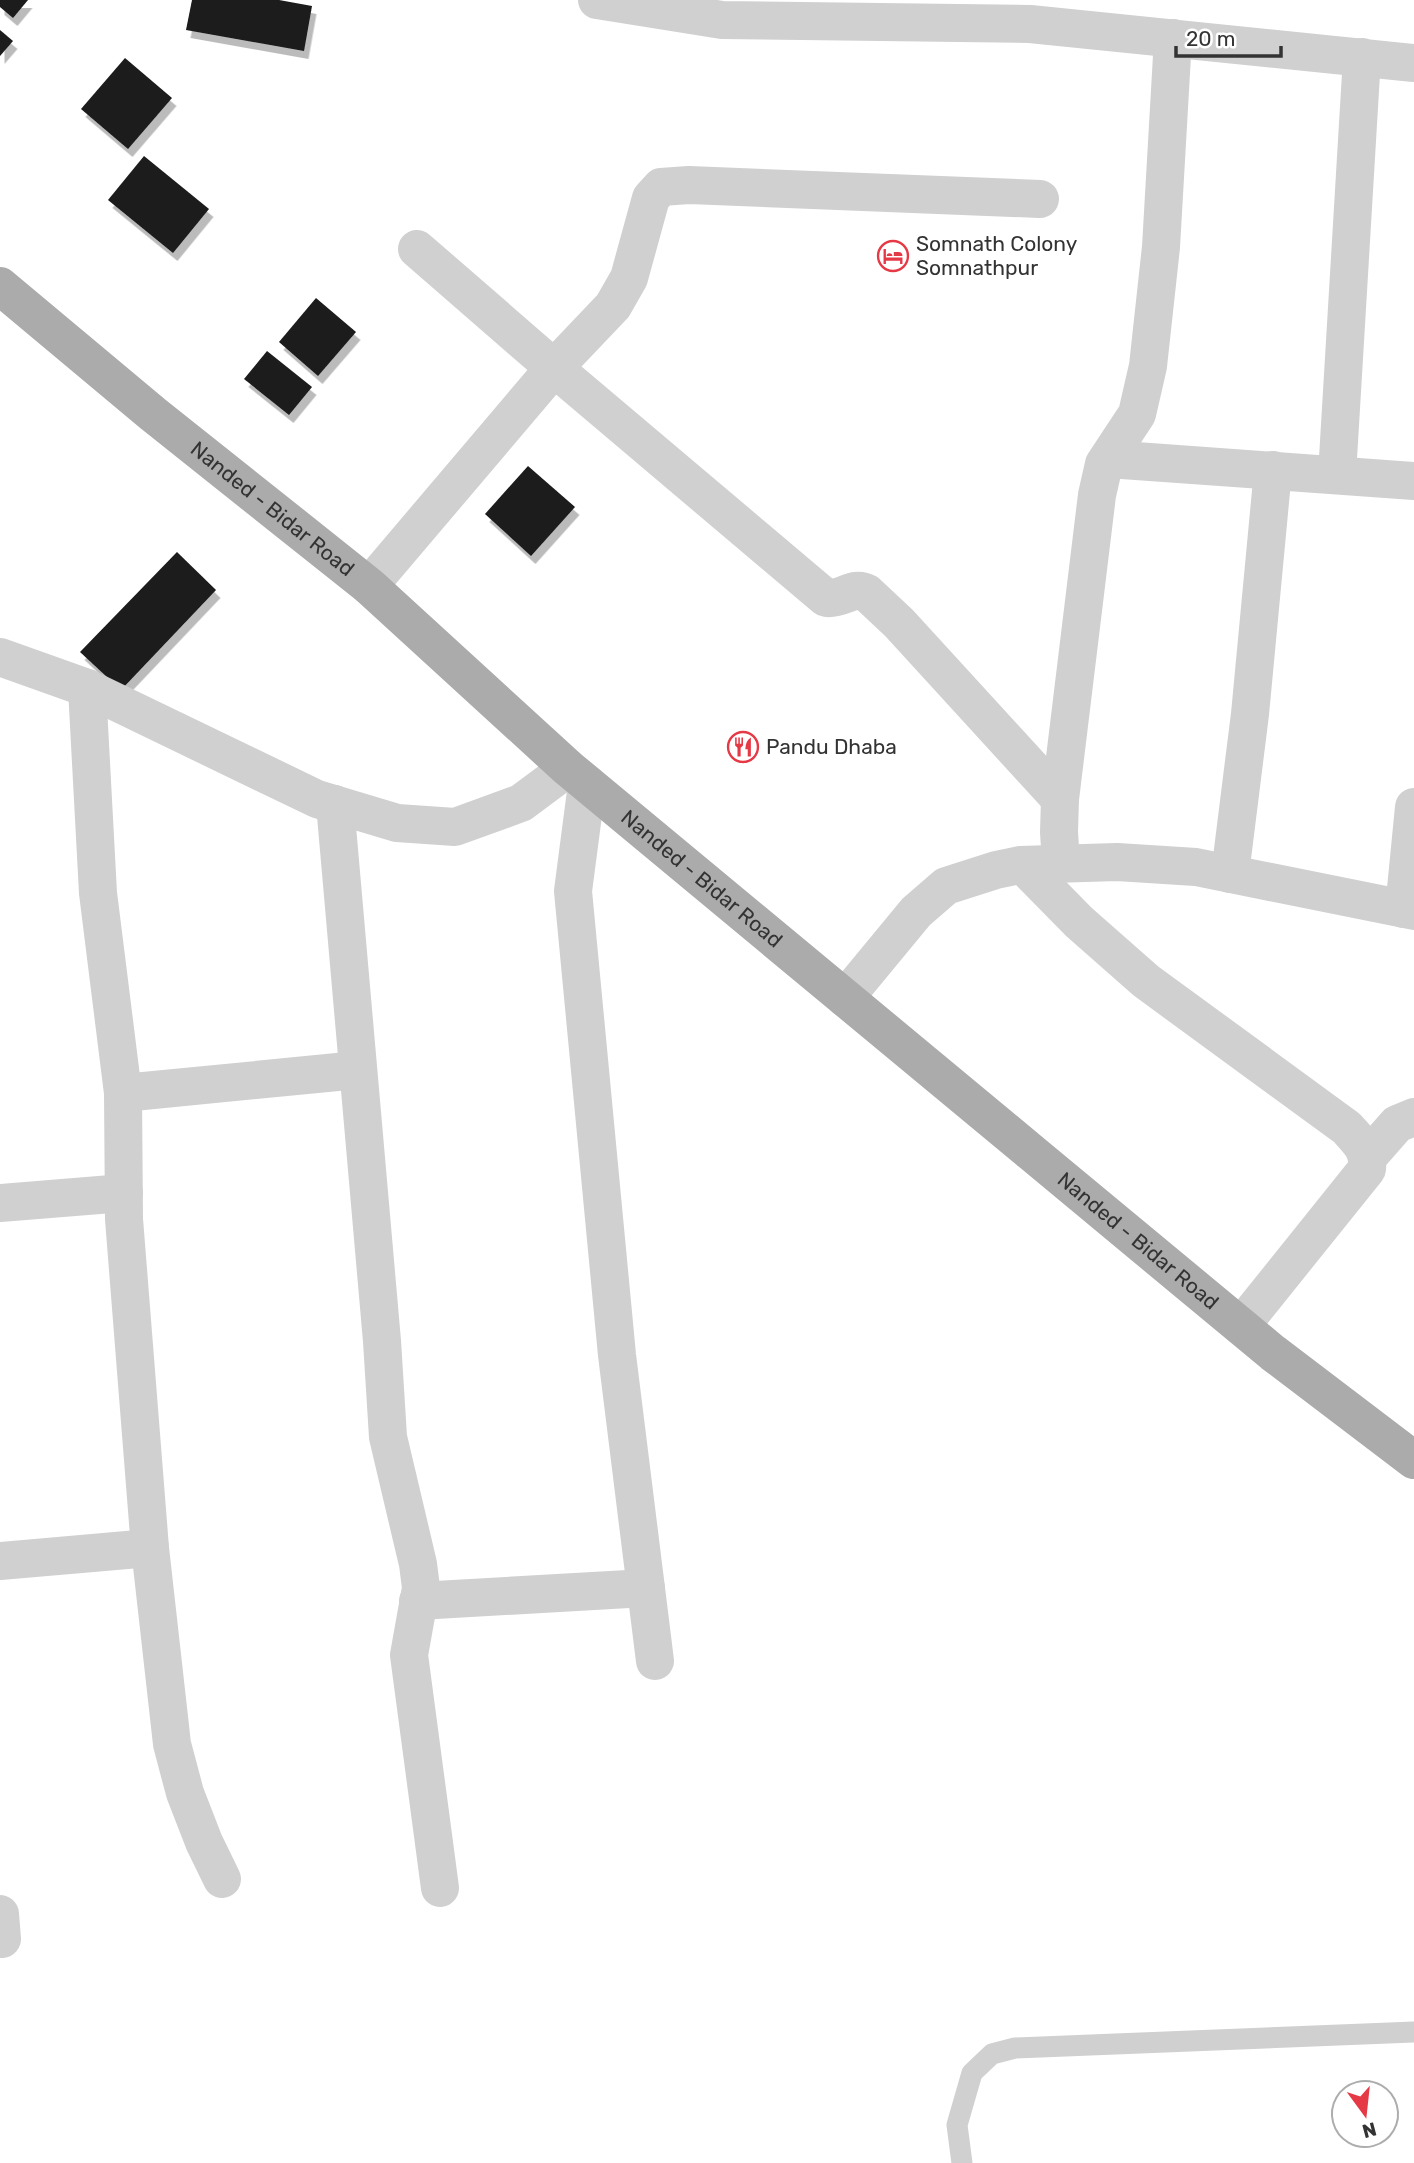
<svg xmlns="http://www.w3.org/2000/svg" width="1414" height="2163" font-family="Rubik,sans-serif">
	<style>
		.building { fill: #1a1a1a; filter: url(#shadow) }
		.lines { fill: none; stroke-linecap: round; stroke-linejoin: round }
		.lane { stroke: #d0d0d0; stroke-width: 21 }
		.street { stroke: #d0d0d0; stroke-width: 38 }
		.primary { stroke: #ababab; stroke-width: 38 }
		.labels { text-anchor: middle; stroke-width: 7; stroke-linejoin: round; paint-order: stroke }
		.poi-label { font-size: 21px; fill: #333; stroke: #fff; text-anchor: start }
		.street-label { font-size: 21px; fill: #333; stroke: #fff }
	</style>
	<defs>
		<filter id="shadow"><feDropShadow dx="4.5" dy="8" stdDeviation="0" flood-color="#0004"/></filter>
	</defs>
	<rect width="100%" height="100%" fill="#fff"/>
	<g class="building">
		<path d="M0 0H28L13 18 0 7Z"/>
		<path d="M192 0H279L312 6 304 51 186 30Z"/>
		<path d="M0 30 13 41 0 56Z"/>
		<path d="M125 58 172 98 128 149 81 109Z"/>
		<path d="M144 156 209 209 173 253 108 200Z"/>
		<path d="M316 298 356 332 318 376 279 342Z"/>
		<path d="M267 351 312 387 289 415 244 379Z"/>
		<path d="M528 466 575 507 531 556 485 514Z"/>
		<path d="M177 552 216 590 121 690 80 652Z"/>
	</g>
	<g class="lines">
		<path class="lane" d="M962 2163 957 2125 972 2073 992 2054 1015 2048 1414 2032"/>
		<g class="street">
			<path d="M597 0 722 20 1030 24 1414 63"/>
			<path d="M417 249 554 368 826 598C843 600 853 585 867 593L899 623 1060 799"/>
			<path d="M1108 459 1414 481"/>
			<path d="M1337 475 1362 57"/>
			<path d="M369 586 554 368 613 306 629 278 651 198 661 187 689 185 1040 199"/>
			<path d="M0 657 87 688 317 799 397 823 455 827 521 803 568 768"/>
			<path d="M87 688 98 893 123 1093 124 1219 150 1548 172 1744 185 1793 204 1842 222 1879"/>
			<path d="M587 784 573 891 617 1355 655 1661"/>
			<path d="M335 804 382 1341 388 1437 418 1564 421 1588 409 1655 440 1888"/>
			<path d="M1061 864 1059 832 1060 799 1097 495 1104 464 1137 414 1148 366 1161 247 1173 38"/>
			<path d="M1023 865 1079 922 1146 981 1347 1128C1359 1142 1369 1149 1367 1169L1241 1326"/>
			<path d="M1230 874 1250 714 1273 470"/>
			<path d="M1404 909 1414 807"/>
			<path d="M845 998 916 912 946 886 996 870 1020 865 1117 862 1196 867 1414 911"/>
			<path d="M123 1093 358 1070"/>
			<path d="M1368 1157 1397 1124 1414 1117"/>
			<path d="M0 1203 124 1193"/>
			<path d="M0 1561 150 1548"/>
			<path d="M418 1601 646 1588"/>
			<path d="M0 1914 2 1939"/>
		</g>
		<path class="primary" id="s1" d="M0 286 153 414 369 586 568 768 1032 1153 1273 1353 1414 1460"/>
	</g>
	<defs>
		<g id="hotel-ring" transform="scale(1.575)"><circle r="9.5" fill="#fff" stroke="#e63946" stroke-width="1.5"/><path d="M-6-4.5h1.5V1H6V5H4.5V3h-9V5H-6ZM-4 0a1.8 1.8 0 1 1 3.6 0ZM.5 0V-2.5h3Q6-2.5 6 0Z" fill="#e63946"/></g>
		<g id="restaurant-ring" transform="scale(1.575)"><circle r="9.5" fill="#fff" stroke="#e63946" stroke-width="1.5"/><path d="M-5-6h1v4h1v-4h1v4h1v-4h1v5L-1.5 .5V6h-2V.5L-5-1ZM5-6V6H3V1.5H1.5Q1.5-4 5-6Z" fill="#e63946"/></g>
	</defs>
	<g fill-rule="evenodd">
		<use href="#hotel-ring" x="893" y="256"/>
		<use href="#restaurant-ring" x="743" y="747"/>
	</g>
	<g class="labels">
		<g class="poi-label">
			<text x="916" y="251">Somnath Colony<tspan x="916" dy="24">Somnathpur</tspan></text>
			<text x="766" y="754">Pandu Dhaba</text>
		</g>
		<g class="street-label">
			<text dy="7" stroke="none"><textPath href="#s1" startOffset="352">Nanded - Bidar Road</textPath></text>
			<text dy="7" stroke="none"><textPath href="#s1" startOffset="919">Nanded - Bidar Road</textPath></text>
			<text dy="7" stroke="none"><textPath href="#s1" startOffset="1486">Nanded - Bidar Road</textPath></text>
		</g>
	</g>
	<g transform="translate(1365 2114) rotate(165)"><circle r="33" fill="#ffffff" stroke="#adadad" stroke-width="2"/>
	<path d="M0-5L12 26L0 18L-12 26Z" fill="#e63946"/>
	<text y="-10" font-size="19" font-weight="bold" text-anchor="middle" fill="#333333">N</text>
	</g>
	<path d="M1176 46v10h105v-10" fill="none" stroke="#333333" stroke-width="3.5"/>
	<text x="1186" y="46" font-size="21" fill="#333333" stroke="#ffffff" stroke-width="5" paint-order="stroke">20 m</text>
</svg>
